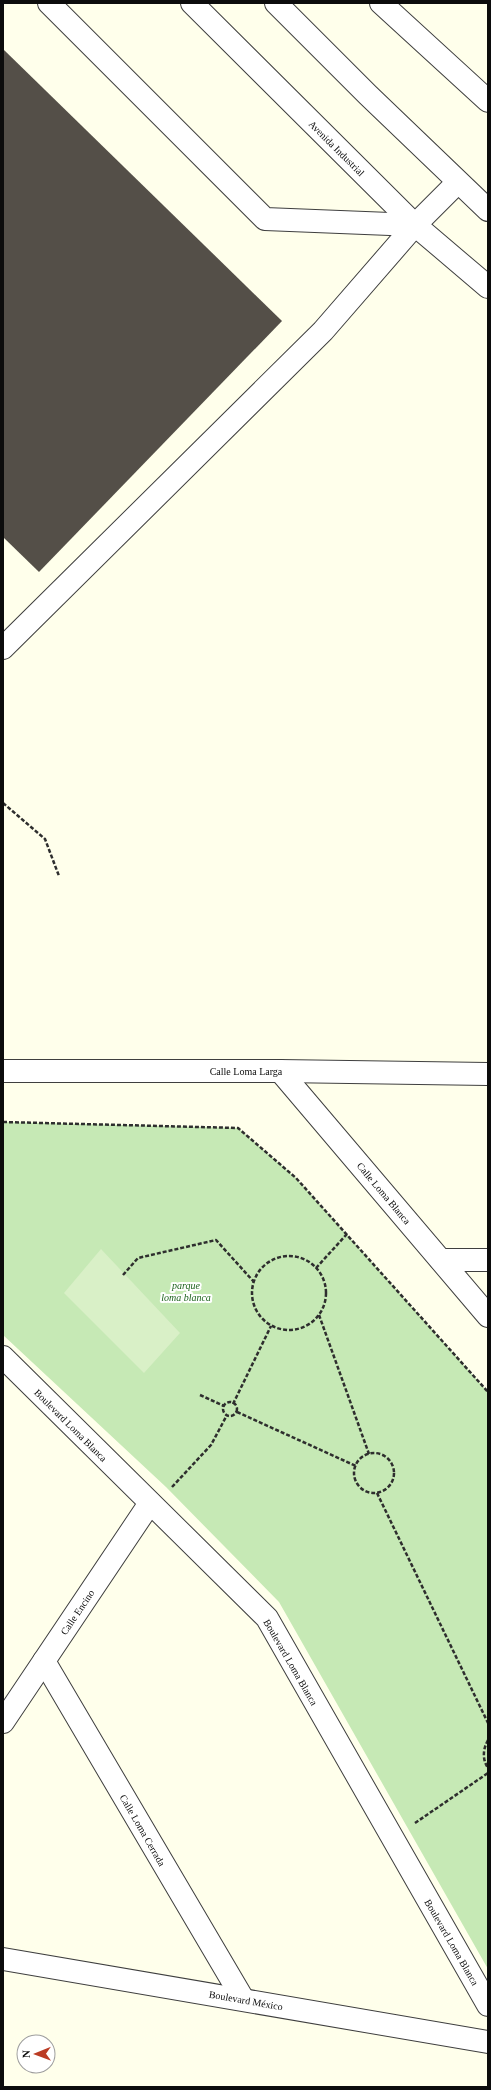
<svg xmlns="http://www.w3.org/2000/svg" width="491" height="2090" font-family="'Times New Roman',serif">
	<style>
		.green { fill: #c6e9b5 }
		.pitch { fill: #d9f0c7 }
		.building { fill: #544f48 }
		.lines { fill: none; stroke-linecap: round; stroke-linejoin: round }
		.minor-casing { stroke: #3f3f3f; stroke-width: 24 }
		.path { stroke: #2e2e2e; stroke-width: 2.5; stroke-dasharray: 4 2; stroke-linecap: butt }
		.minor { stroke: #fff; stroke-width: 22 }
		.labels { text-anchor: middle; stroke-width: 4; stroke-linejoin: round; paint-order: stroke }
		.street-label { font-size: 10px; fill: #0c0c0c; stroke: #fff }
		.park-label { font-size: 10px; font-style: italic; fill: #1d631d; stroke: #fff }
	</style>
	<rect width="100%" height="100%" fill="#ffffeb"/>
	<path class="green" d="M3 1122 238 1128 296 1178 488 1392V1969L279 1602 166 1487 3 1335Z"/>
	<path class="pitch" d="M101 1249 180 1333 144 1373 64 1293Z"/>
	<path class="building" d="M3 49 282 321 39 572 3 537Z"/>
	<g class="lines">
		<g class="minor-casing">
			<g id="minor">
				<path d="M49 3 265 219 415 225"/>
				<path d="M192 3 415 225 488 287"/>
				<path d="M276 3 368 95 488 210"/>
				<path d="M381 3 488 101"/>
				<path d="M3 648 323 331 415 225 457 183"/>
				<path d="M3 1071H280L488 1074"/>
				<path d="M280 1071 488 1316"/>
				<path d="M441 1260H488"/>
				<path d="M3 1357 267 1618 488 2005"/>
				<path d="M44 1661 243 1999"/>
				<path d="M3 1722 150 1503"/>
				<path d="M3 1959 488 2042"/>
			</g>
		</g>
		<g class="path">
			<path d="M3 803 45 839 59 876"/>
			<path d="M3 1122 238 1128 296 1178 488 1392"/>
			<circle cx="289" cy="1293" r="37"/>
			<path d="M316 1268 347 1234"/>
			<path d="M123 1275 138 1258 216 1240 254 1282"/>
			<path d="M319 1315 369 1454"/>
			<path d="M200 1395 224 1406"/>
			<circle cx="230" cy="1409" r="7"/>
			<path d="M233 1404 271 1326"/>
			<path d="M237 1412 356 1466"/>
			<circle cx="374" cy="1473" r="20"/>
			<path d="M172 1487 211 1445 227 1415"/>
			<path d="M377 1493 488 1723"/>
			<path d="M488 1740C483 1749 482 1759 488 1768"/>
			<path d="M415 1823 488 1773"/>
		</g>
		<use href="#minor" class="minor"/>
	</g>
	<g class="labels">
		<g class="street-label">
			<text transform="translate(337 148) rotate(45)" y="4">Avenida Industrial</text>
			<text x="246" y="1075">Calle Loma Larga</text>
			<text transform="translate(384 1193) rotate(50)" y="4">Calle Loma Blanca</text>
			<text transform="translate(71 1425) rotate(45)" y="4">Boulevard Loma Blanca</text>
			<text transform="translate(77 1612) rotate(-56)" y="4">Calle Encino</text>
			<text transform="translate(291 1662) rotate(60)" y="4">Boulevard Loma Blanca</text>
			<text transform="translate(143 1830) rotate(60)" y="4">Calle Loma Cerrada</text>
			<text transform="translate(452 1942) rotate(60)" y="4">Boulevard Loma Blanca</text>
			<text transform="translate(246 2000) rotate(10)" y="4">Boulevard México</text>
		</g>
		<g class="park-label">
			<text x="186" y="1289">parque<tspan x="186" dy="12">loma blanca</tspan></text>
		</g>
	</g>
	<rect width="491" height="2090" fill="none" stroke="#0c0c0c" stroke-width="8"/>
	<g transform="translate(36 2054) rotate(269)"><circle r="19" fill="#ffffff" stroke="#9e9e9e"/>
	<path d="M0-3L7 15L0 10L-7 15Z" fill="#bb3c24"/>
	<text y="-6" font-size="11" font-weight="bold" text-anchor="middle" fill="#0c0c0c">N</text>
	</g>
</svg>
